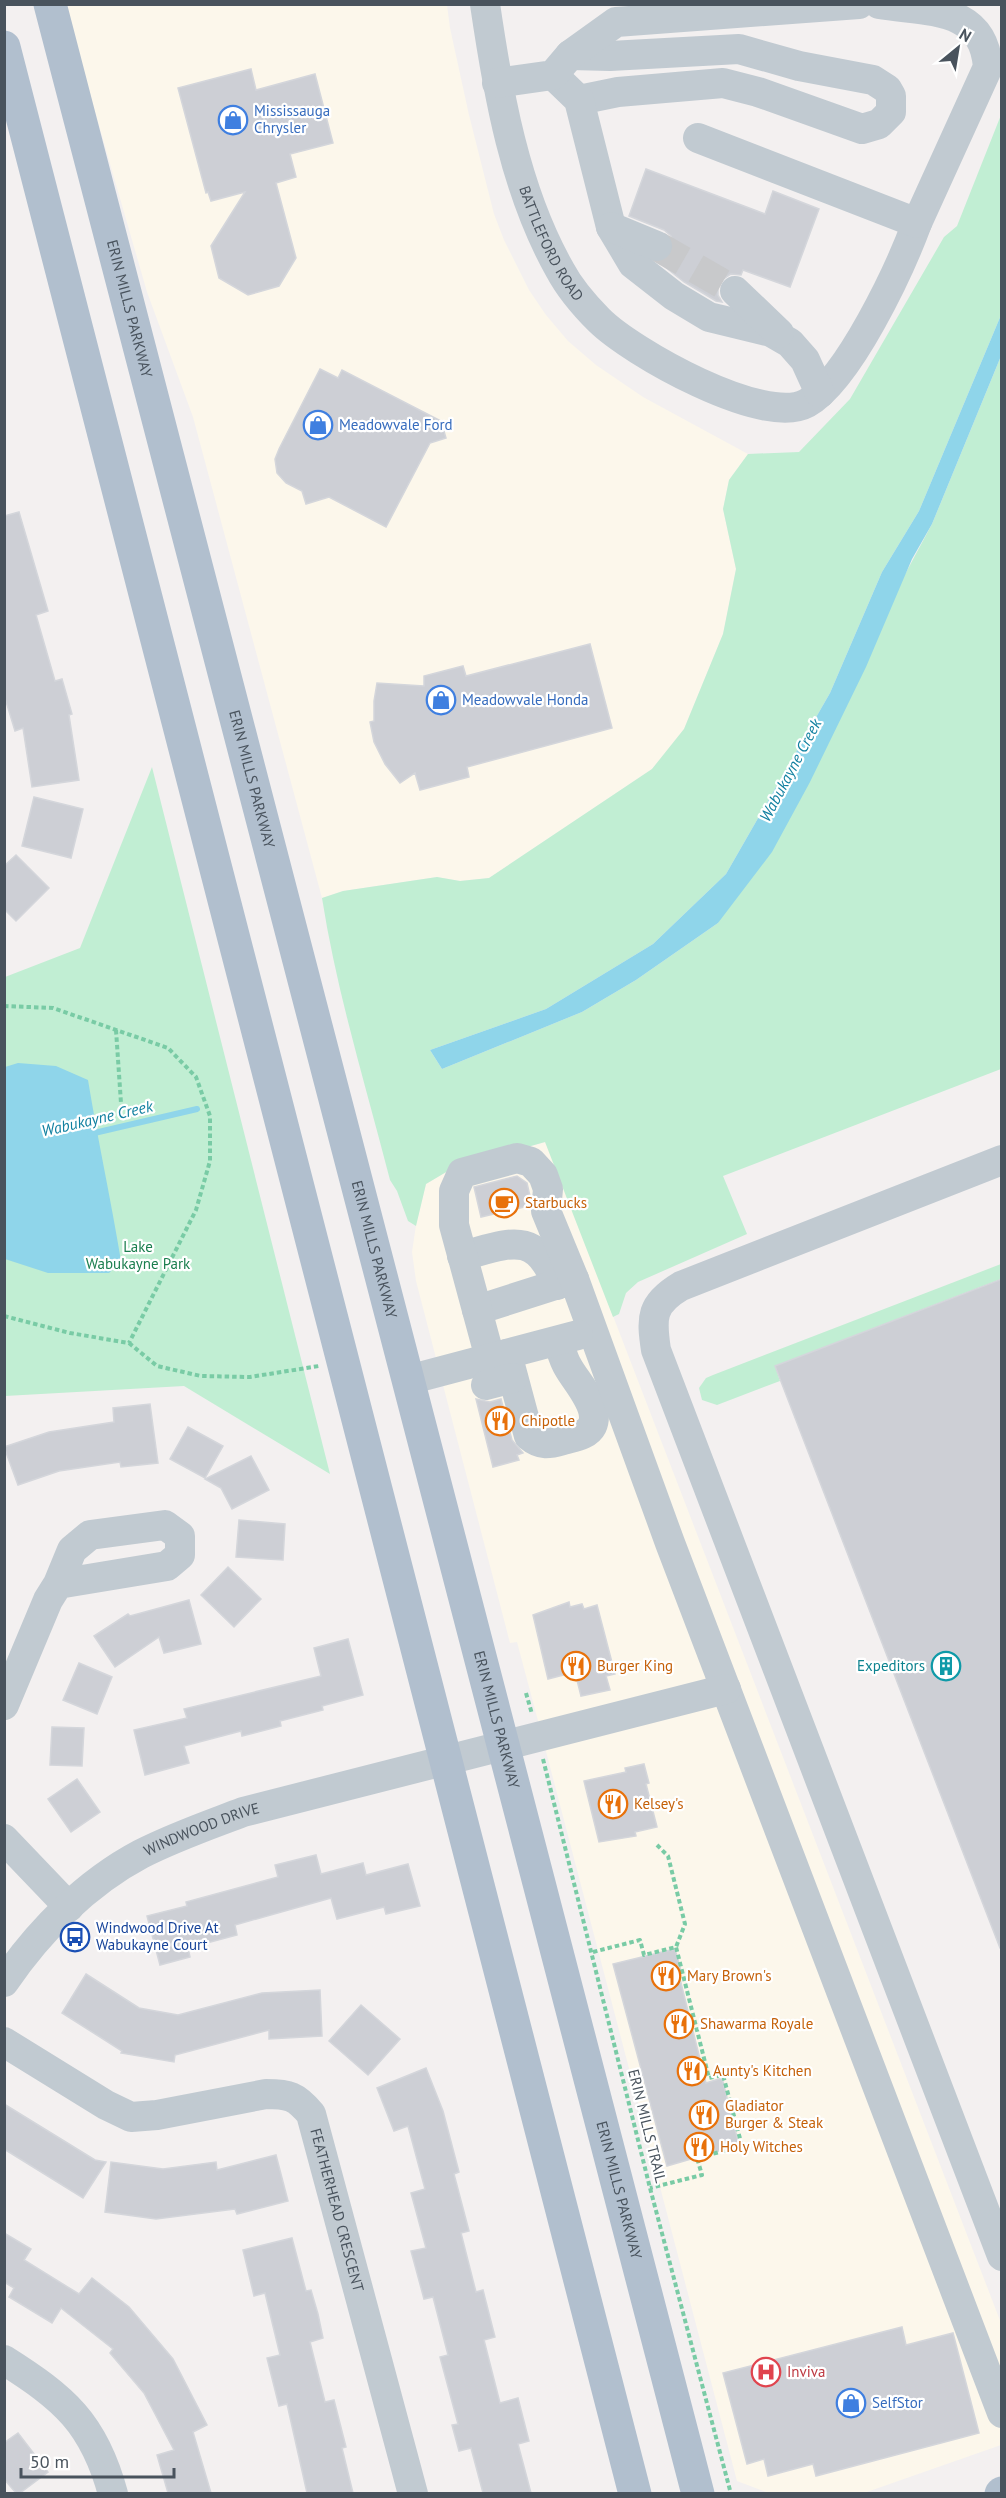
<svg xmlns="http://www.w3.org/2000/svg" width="1006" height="2498" font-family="'PT Sans',sans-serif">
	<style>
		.commercial { fill: #fcf7eb }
		.green { fill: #c1eed3 }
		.water { fill: #8fd5ea }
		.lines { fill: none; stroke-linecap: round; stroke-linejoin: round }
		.stream { stroke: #8fd5ea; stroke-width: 6 }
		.building { fill: #cdcfd5; stroke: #d4d6db; stroke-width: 1.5 }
		.minor-tunnel { stroke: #c8c9cb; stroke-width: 30; stroke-dasharray: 30 15; stroke-linecap: butt }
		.path { stroke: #79cba5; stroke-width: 4; stroke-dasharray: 4.5 3; stroke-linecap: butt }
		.minor { stroke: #c1cad1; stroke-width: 30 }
		.major { stroke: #b1bfce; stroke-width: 33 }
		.labels { text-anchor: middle; stroke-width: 4.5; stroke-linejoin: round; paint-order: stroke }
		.shop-label { font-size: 15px; fill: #366cbe; stroke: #fff; text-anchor: start }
		.street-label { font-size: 15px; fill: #49535d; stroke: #fff }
		.food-label { font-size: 15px; fill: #c56008; stroke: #fff; text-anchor: start }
		.park-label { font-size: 15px; fill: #1a7e4e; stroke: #fff }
		.culture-label { font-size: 15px; fill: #0d838f; stroke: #fff; text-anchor: end }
		.transit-label { font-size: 15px; fill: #164399; stroke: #fff; text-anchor: start }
		.health-label { font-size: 15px; fill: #be3a42; stroke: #fff; text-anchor: start }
		.water-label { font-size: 16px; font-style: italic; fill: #1180a0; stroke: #fff }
	</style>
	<rect width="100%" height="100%" fill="#f3f0f0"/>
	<g class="commercial">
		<path d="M67 5H447L450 28 469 115 494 214 504 240 529 290 546 315 568 341 596 365 643 397 748 454 729 480 723 509 736 569 723 634 684 729 652 769 489 878 460 881 437 877 343 891 322 898 193 417 147 292 77 49Z"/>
		<path d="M546 1142 1001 2323V2445L864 2493H769L737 2481 537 1717 517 1642 510 1643 416 1281 412 1252 416 1225 426 1184 453 1168Z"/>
	</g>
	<g class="green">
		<path d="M1001 115V315L919 511 882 572 830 693 726 874 653 944 546 1009 430 1050 442 1069 582 1012 636 980 718 923 932 524 1001 356V1069L723 1176 747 1234 638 1282 626 1293 619 1314 613 1317 545 1142 453 1168 426 1184 416 1226 408 1221 397 1191 390 1180C366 1086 337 994 322 898L343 891 437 877 460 881 489 878 652 769 684 729 723 634 736 569 723 509 729 480 748 454 799 452 850 399 944 237 957 226Z"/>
		<path d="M152 767 330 1474 184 1386 5 1396V977L80 948Z"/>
		<path d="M1001 1264V1279L775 1366 780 1381 717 1405 702 1400 699 1388 706 1378 713 1375Z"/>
	</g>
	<g class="water">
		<path d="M1001 315V356L932 524 912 559 866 667 810 782 772 852 718 923 636 980 582 1012 442 1069 430 1050 546 1009 653 944 726 874 830 693 882 572 919 511Z"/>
		<path d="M18 1063 56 1066 88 1080C98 1141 111 1200 121 1261L109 1273H48L5 1259V1067Z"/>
	</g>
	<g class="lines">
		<path class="stream" d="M90 1134 197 1109"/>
	</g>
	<g class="building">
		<path d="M251 69 256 90 315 74 333 143 290 154 296 177 276 183 296 258 279 286 248 295 219 278 211 246 245 192 211 201 208 192 206 193 178 88Z"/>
		<path d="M646 169 765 214 773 191 819 209 790 287 743 270 741 275 731 274 722 280 718 288V295L722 302 716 301 684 282 660 263 668 259 673 253 674 244 671 236 664 230 629 216Z"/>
		<path d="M320 369 338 378 342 370 441 421 446 438 430 443 386 527 329 497 306 504 302 491 286 483 277 473 275 459 279 449Z"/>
		<path d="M19 512 48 611 36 615 55 681 62 679 72 714 69 715 79 780 32 787 23 728 15 731 4 695V516Z"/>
		<path d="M590 644 612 728 467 767 469 777 420 790 415 773 400 783 385 764 374 742 370 722 374 721V701L377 683 424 686V676L463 666 466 676Z"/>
		<path d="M34 797 83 809 71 858 22 846Z"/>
		<path d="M16 855 49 888 16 921 4 909V866Z"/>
		<path d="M517 1176 527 1183 530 1196 529 1206 481 1217 474 1187Z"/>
		<path d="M1002 1279V1948H1000L775 1366Z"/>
		<path d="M476 1399 490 1402 501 1399 512 1440 523 1453 517 1455 519 1460 493 1467Z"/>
		<path d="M150 1404 158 1463 121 1467 120 1462 59 1471 18 1485 4 1447 49 1432 114 1422 113 1408Z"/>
		<path d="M188 1427 223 1446 205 1478 170 1459Z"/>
		<path d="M251 1456 269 1490 232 1509 221 1488 205 1479Z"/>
		<path d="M239 1520 285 1524 283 1560 236 1557Z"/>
		<path d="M228 1567 261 1599 234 1627 201 1595Z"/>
		<path d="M189 1600 201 1644 164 1653 159 1637 115 1667 94 1636 128 1614 130 1616Z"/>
		<path d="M569 1602 570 1607 582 1604 584 1609 597 1605 615 1674 606 1676 610 1690 581 1696 575 1672 548 1679 533 1615Z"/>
		<path d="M348 1639 363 1695 322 1706 323 1710 280 1721 281 1726 242 1736 241 1731 184 1746 189 1763 145 1775 134 1730 187 1718 184 1709 321 1676 314 1648Z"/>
		<path d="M79 1663 112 1677 97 1714 63 1700Z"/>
		<path d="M52 1727 84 1728 82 1766 50 1765Z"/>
		<path d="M644 1764 649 1783 646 1784 657 1827 635 1832 636 1836 599 1842 584 1781 626 1772 625 1768Z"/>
		<path d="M77 1779 100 1812 71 1832 48 1799Z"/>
		<path d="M316 1855 321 1874 363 1863 366 1875 408 1864 420 1906 386 1914 384 1907 337 1919 331 1898 235 1925 237 1935 188 1948 190 1957 160 1965 147 1916 187 1906 186 1902 278 1877 275 1865Z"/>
		<path d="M675 1949 681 1971H678L706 2083 722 2078 739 2145 667 2166 613 1964Z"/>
		<path d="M86 1974 139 2008 178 2015 262 1993 320 1990 322 2036 269 2039V2030L175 2055 174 2062 121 2053 122 2051 62 2013Z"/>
		<path d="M361 2005 400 2039 368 2075 329 2041Z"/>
		<path d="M426 2068 443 2111 459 2172 454 2174 469 2231 461 2233 476 2292 483 2290 495 2337 484 2340 500 2403 518 2398 529 2441 518 2444 531 2493H483L471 2448 459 2451 452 2425 458 2424 440 2357 448 2355 433 2297 424 2299 411 2251 426 2248 411 2193 425 2189 408 2126 394 2131 377 2088Z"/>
		<path d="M4 2104 95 2160 106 2162 83 2198 4 2149Z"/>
		<path d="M276 2155 288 2201 237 2214 235 2209 156 2219 105 2212 111 2162 163 2169 216 2162 217 2170Z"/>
		<path d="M4 2233 31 2249 24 2260 79 2294 92 2278 129 2307 173 2359 207 2425 193 2432 211 2493H168L157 2455 174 2450 144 2393 110 2353 113 2349 61 2308 52 2323 9 2297 14 2288 4 2282Z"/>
		<path d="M292 2238 306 2291 311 2290 318 2314 323 2338 310 2342 325 2402 334 2400 346 2447 342 2448 353 2493H307L287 2404 279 2406 267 2358 280 2355 265 2293 254 2296 243 2250Z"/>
		<path d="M902 2327 906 2345 953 2333 979 2433 816 2476 813 2464 768 2476 764 2459 747 2464 723 2373Z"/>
		<path d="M18 2433 48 2472 20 2493H16L4 2479V2443Z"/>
	</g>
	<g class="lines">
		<path class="minor-tunnel" d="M657 246 735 291"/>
		<g class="path">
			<path d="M4 1006 53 1008 168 1048 196 1077 210 1116V1161L196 1210 129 1343"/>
			<path d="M116 1030 121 1103"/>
			<path d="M4 1316 70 1333 129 1343"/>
			<path d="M129 1343 157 1366 201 1376 250 1377 319 1366"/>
			<path d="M526 1693 532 1714"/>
			<path d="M543 1759 650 2188 731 2494"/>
			<path d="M657 1845 668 1856 685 1924 676 1947"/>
			<path d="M593 1952 640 1940 644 1955 676 1947 709 2078 723 2075 742 2146 697 2158 702 2175 650 2188"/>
		</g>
		<g class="minor">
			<path id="s1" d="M485 4C498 93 515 191 560 270 569 287 585 306 599 320 631 352 764 427 807 403 849 379 900 269 917 223"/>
			<path d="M570 55 610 56 739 49 799 66 873 80 887 89 891 96V112L879 124 862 129 758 92 723 83 618 92 579 100"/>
			<path d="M553 75 579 100 611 227 633 264 674 296 709 317 771 332 790 343 805 360 820 393"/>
			<path d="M497 83 553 75 570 55 616 22 859 4"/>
			<path d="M698 138 917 223 988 67C983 5 927 12 879 4"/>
			<path d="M611 227 657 246"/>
			<path d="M735 291 779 333"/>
			<path d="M1002 1160 681 1286C651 1304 651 1317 656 1350L1002 2256"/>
			<path d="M462 1256C508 1244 536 1228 557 1285"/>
			<path d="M477 1310 574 1279"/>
			<path d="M507 1354 529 1436C541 1446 549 1444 563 1440 572 1437 587 1436 592 1426 601 1407 576 1382 568 1367 563 1359 561 1349 558 1341"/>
			<path d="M490 1358 454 1225V1191L462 1173 517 1158 531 1162 543 1175 548 1189 546 1211 574 1279 670 1543 1002 2413"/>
			<path d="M408 1380 578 1335"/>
			<path d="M486 1385 513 1378"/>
			<path d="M4 1705 48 1600 58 1584 72 1550 90 1535 165 1525 180 1536V1555L167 1566 58 1584"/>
			<path d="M4 1839 69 1907"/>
			<path id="s2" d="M4 1982C39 1931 86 1883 141 1854 174 1837 209 1825 243 1812L726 1689"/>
			<path id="s3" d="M4 2042 106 2105 131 2117 157 2115 266 2094C289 2094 296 2096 311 2114L413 2494"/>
			<path d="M4 2360C64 2398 94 2423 113 2494"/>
		</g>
		<g class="major">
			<path id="s4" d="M50 4 698 2494"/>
			<path d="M4 47 635 2494"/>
			<path d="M1001 2494 1002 2493"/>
		</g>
	</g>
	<defs>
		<g id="shop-ring" transform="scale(1.5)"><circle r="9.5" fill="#fff" stroke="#3f7fe0" stroke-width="1.5"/><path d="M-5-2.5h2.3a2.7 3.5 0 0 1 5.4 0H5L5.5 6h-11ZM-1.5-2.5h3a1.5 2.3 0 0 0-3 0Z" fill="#3f7fe0"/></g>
		<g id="cafe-ring" transform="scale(1.5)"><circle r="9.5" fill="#fff" stroke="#e8710a" stroke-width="1.5"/><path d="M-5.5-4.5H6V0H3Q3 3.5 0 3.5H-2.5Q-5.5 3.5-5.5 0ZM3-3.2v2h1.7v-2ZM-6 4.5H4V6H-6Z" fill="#e8710a"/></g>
		<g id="restaurant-ring" transform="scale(1.5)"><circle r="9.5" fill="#fff" stroke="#e8710a" stroke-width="1.5"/><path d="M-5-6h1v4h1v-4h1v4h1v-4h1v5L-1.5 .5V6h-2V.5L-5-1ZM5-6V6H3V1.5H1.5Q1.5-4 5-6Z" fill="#e8710a"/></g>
		<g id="building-ring" transform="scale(1.5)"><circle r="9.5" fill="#fff" stroke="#0f9aa8" stroke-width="1.5"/><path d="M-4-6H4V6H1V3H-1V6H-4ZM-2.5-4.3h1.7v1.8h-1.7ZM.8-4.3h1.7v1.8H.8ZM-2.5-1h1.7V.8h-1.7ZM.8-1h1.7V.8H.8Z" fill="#0f9aa8"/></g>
		<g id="bus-ring" transform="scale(1.5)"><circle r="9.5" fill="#fff" stroke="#1a4fb4" stroke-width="1.5"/><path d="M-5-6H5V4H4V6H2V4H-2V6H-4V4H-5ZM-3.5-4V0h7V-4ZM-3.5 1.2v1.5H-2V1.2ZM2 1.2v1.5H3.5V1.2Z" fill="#1a4fb4"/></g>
		<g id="hospital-ring" transform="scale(1.5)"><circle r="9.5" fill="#fff" stroke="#e0444e" stroke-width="1.5"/><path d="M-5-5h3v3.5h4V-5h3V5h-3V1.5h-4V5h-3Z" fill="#e0444e"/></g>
	</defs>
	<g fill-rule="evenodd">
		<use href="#shop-ring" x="233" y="120"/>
		<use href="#shop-ring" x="318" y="425"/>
		<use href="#shop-ring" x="441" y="700"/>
		<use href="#cafe-ring" x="504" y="1203"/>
		<use href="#restaurant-ring" x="500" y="1421"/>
		<use href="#restaurant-ring" x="576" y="1666"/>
		<use href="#building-ring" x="946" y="1666"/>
		<use href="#restaurant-ring" x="613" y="1804"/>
		<use href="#bus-ring" x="75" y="1937"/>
		<use href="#restaurant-ring" x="666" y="1976"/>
		<use href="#restaurant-ring" x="679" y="2024"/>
		<use href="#restaurant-ring" x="692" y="2071"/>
		<use href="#restaurant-ring" x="704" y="2115"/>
		<use href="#restaurant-ring" x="699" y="2147"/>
		<use href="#hospital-ring" x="766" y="2372"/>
		<use href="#shop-ring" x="851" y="2403"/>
	</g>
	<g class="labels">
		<g class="shop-label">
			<text x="254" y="116">Mississauga<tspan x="254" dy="17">Chrysler</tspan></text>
			<text x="339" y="430">Meadowvale Ford</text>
			<text x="462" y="705">Meadowvale Honda</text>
			<text x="872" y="2408">SelfStor</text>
		</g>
		<g class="street-label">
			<text dy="5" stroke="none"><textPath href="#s1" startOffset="250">BATTLEFORD ROAD</textPath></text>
			<text dy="5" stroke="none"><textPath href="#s4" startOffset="315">ERIN MILLS PARKWAY</textPath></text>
			<text dy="5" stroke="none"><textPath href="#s4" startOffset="801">ERIN MILLS PARKWAY</textPath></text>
			<text dy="5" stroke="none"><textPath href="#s4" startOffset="1287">ERIN MILLS PARKWAY</textPath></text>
			<text dy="5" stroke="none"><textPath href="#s4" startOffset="1773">ERIN MILLS PARKWAY</textPath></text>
			<text dy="5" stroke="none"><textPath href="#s2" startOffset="255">WINDWOOD DRIVE</textPath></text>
			<text transform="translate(647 2126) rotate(76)" y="5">ERIN MILLS TRAIL</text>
			<text dy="5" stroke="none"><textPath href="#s4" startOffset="2259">ERIN MILLS PARKWAY</textPath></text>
			<text dy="5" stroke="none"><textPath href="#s3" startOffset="436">FEATHERHEAD CRESCENT</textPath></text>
		</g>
		<g class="food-label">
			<text x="525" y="1208">Starbucks</text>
			<text x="521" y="1426">Chipotle</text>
			<text x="597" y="1671">Burger King</text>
			<text x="634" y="1809">Kelsey's</text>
			<text x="687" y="1981">Mary Brown's</text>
			<text x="700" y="2029">Shawarma Royale</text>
			<text x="713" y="2076">Aunty's Kitchen</text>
			<text x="725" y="2111">Gladiator<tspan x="725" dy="17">Burger &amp; Steak</tspan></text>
			<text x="720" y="2152">Holy Witches</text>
		</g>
		<g class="park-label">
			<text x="138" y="1252">Lake<tspan x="138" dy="17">Wabukayne Park</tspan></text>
		</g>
		<g class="culture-label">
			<text x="925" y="1671">Expeditors</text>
		</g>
		<g class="transit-label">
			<text x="96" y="1933">Windwood Drive At<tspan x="96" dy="17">Wabukayne Court</tspan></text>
		</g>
		<g class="health-label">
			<text x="787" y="2377">Inviva</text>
		</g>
		<g class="water-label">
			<text transform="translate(790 770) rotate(-62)" y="6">Wabukayne Creek</text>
			<text transform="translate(97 1118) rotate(-13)" y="6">Wabukayne Creek</text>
		</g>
	</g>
	<rect width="1006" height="2498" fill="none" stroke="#49535d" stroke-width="12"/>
	<g transform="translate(958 48) rotate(30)" stroke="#ffffff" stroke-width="4.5" paint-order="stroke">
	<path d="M0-4.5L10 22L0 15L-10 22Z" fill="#49535d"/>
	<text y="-9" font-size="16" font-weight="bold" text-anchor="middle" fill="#49535d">N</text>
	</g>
	<path d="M21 2468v9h153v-9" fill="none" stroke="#49535d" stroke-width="3"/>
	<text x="30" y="2468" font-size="18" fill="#49535d" stroke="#ffffff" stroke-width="4.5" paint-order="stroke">50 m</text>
</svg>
